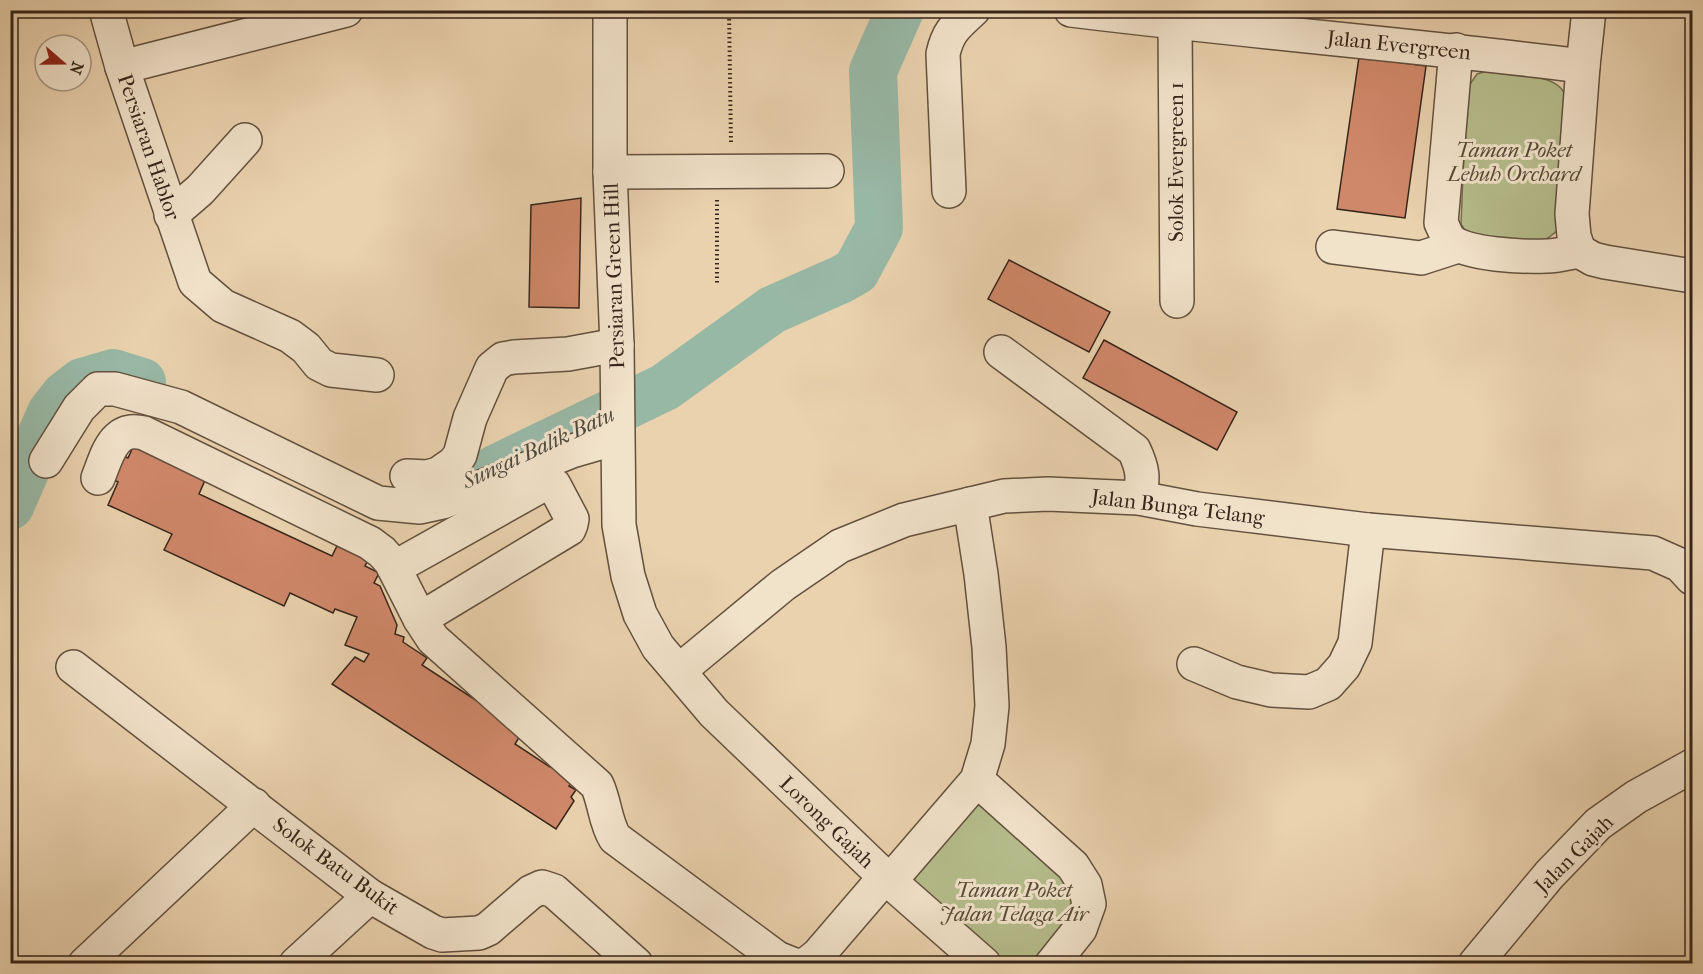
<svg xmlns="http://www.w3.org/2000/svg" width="1703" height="974" font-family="'IM FELL French Canon',serif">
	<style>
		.green { fill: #b5bc8b; stroke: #767052; stroke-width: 1.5 }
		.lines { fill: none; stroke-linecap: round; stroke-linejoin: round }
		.river { stroke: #98b8a6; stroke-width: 48 }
		.building { fill: #d0886a; stroke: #36251a; stroke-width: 1.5 }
		.minor-casing { stroke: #63503f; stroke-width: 36 }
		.path { stroke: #36251a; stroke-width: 4; stroke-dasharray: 1.5 3; stroke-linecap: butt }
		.minor { stroke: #f1e2ca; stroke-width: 33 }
		.labels { text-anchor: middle; stroke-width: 6; stroke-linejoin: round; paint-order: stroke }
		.street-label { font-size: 21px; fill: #36251a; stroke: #f1e2ca }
		.park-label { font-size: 21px; font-style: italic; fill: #564b36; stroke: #f1e2ca }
		.water-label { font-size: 22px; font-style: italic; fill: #4e4a3d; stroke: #f1e2ca }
	</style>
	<rect width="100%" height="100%" fill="#ead2ae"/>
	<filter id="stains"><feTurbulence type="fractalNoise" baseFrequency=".00333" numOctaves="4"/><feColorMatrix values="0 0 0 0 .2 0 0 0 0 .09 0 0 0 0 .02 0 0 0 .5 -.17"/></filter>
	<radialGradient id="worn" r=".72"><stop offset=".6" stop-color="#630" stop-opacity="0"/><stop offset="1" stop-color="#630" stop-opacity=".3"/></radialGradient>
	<g class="green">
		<path d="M1487 71C1507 74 1552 73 1563 91 1566 95 1566 101 1567 105L1558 230 1548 238 1540 241 1476 236 1466 232 1461 224 1466 101 1468 87 1477 74Z"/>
		<path d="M977 805 985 806 1077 890 1074 921 1032 964 1001 963 919 891 914 883 916 872Z"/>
	</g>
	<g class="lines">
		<g class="river">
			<path d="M495 469 665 387 772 310 842 279 856 271 879 228 873 71 900 10"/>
			<path d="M10 506 51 413 65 395 82 382 113 373 142 382"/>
		</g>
	</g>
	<g class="building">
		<path d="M1359 57 1426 66 1405 218 1337 209Z"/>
		<path d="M581 198 579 308 529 307 531 205Z"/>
		<path d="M1009 260 1110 312 1089 352 988 299Z"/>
		<path d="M1104 340 1237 412 1217 450 1083 378Z"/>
		<path d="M134 445 206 478 199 494 332 556 337 546 368 560 365 566 379 573 374 583 380 586 397 625 395 634 404 637 403 642 427 658 422 665 523 731 515 744 550 767 553 763 575 778 569 786 576 790 571 797 574 801 556 829 332 684 355 657 364 662 369 654 345 645 357 617 335 609 333 613 290 593 284 606 164 550 172 534 108 505 118 482 113 479 124 456 128 458Z"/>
	</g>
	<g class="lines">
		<g class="minor-casing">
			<g id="minor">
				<path d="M106 10 122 67 195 282 223 306 290 336 306 348 319 364 331 370 377 375"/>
				<path d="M610 10V172L617 345 619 525 628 576 640 614 658 647 714 713 885 877 984 964"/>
				<path d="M1071 10C1241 31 1413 45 1583 66"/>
				<path d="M1175 23 1177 301"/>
				<path d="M1456 50 1441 223C1444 228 1446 236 1450 240 1465 255 1525 257 1547 256 1557 256 1569 253 1579 251"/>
				<path d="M122 67 346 10"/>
				<path d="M610 172 827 171"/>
				<path d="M949 191 943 54C948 31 956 26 973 10"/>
				<path d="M171 215 200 190 245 140"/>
				<path d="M1333 247 1421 258 1458 246"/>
				<path d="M1579 251 1574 236 1572 214 1583 66 1589 10"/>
				<path d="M1579 251 1593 259 1605 262 1692 276"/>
				<path d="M1001 352 1134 450C1143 469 1144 478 1139 498"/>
				<path d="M46 461 79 408 98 389H115L181 407 378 503 420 507 443 502 572 451 617 438"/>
				<path d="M407 476 427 477 438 474 454 463 460 455 470 418 492 368 503 359 514 357 568 354 617 345"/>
				<path d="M98 478C107 456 113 425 144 433L370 543 382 552 391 562 420 619 433 639 597 785C605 802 605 822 615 838L777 958 792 964"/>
				<path d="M394 568 544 484 549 482 554 485 572 519 571 524 569 529 420 619"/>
				<path d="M1194 664 1237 682 1271 690 1309 692 1328 684 1344 666 1355 643 1368 530"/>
				<path d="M73 667 370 896 433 932 442 935 479 933 488 929 531 892 542 887 554 891 636 964"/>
				<path d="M679 671 783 585 840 546 904 520 1004 496 1048 494 1139 498 1197 509 1368 530 1653 553 1680 565 1692 578"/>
				<path d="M977 780 1073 866 1085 885 1089 904 1080 929 1052 964"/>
				<path d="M890 881 977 780 988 744 992 706 989 647 981 574 970 504"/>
				<path d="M85 964 254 805"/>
				<path d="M296 964 370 896"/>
				<path d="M805 964 808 963 818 955 885 877"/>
				<path d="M1475 964 1549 875 1598 824 1636 797 1692 766"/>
			</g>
		</g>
		<g class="path">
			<path d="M729 10 731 144"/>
			<path d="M717 200V284"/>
		</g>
		<use href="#minor" class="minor"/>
	</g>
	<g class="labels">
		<g class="street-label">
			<text transform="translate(1399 45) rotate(6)" y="7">Jalan Evergreen</text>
			<text transform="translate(149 147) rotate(71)" y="7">Persiaran Hablor</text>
			<text transform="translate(1176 162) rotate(-90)" y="7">Solok Evergreen 1</text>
			<text transform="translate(614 276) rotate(-92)" y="7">Persiaran Green Hill</text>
			<text transform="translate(1178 507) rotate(7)" y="7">Jalan Bunga Telang</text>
			<text transform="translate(827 822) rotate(44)" y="7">Lorong Gajah</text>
			<text transform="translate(1574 854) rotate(-45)" y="7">Jalan Gajah</text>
			<text transform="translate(336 866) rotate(36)" y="7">Solok Batu Bukit</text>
		</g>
		<g class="park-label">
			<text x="1514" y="157">Taman Poket<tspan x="1514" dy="24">Lebuh Orchard</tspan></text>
			<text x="1014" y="897">Taman Poket<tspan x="1014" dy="24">Jalan Telaga Air</tspan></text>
		</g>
		<g class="water-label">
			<text transform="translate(538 447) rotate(-25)" y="8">Sungai Balik Batu</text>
		</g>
	</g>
	<rect width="1703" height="974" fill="none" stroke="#ead2ae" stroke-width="36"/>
	<rect x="12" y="12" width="1679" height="950" fill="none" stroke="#36251a" stroke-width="3"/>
	<rect x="18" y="18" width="1667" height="938" fill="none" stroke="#36251a" stroke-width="1.5"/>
	<g transform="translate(63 63) rotate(110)"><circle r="28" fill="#f1e2ca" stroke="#a69684" stroke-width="1.5"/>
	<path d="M0-4.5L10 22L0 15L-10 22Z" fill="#8f2418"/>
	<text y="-9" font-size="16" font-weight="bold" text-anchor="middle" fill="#36251a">N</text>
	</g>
	<rect width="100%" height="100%" filter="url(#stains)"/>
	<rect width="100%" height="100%" fill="url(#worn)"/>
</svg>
